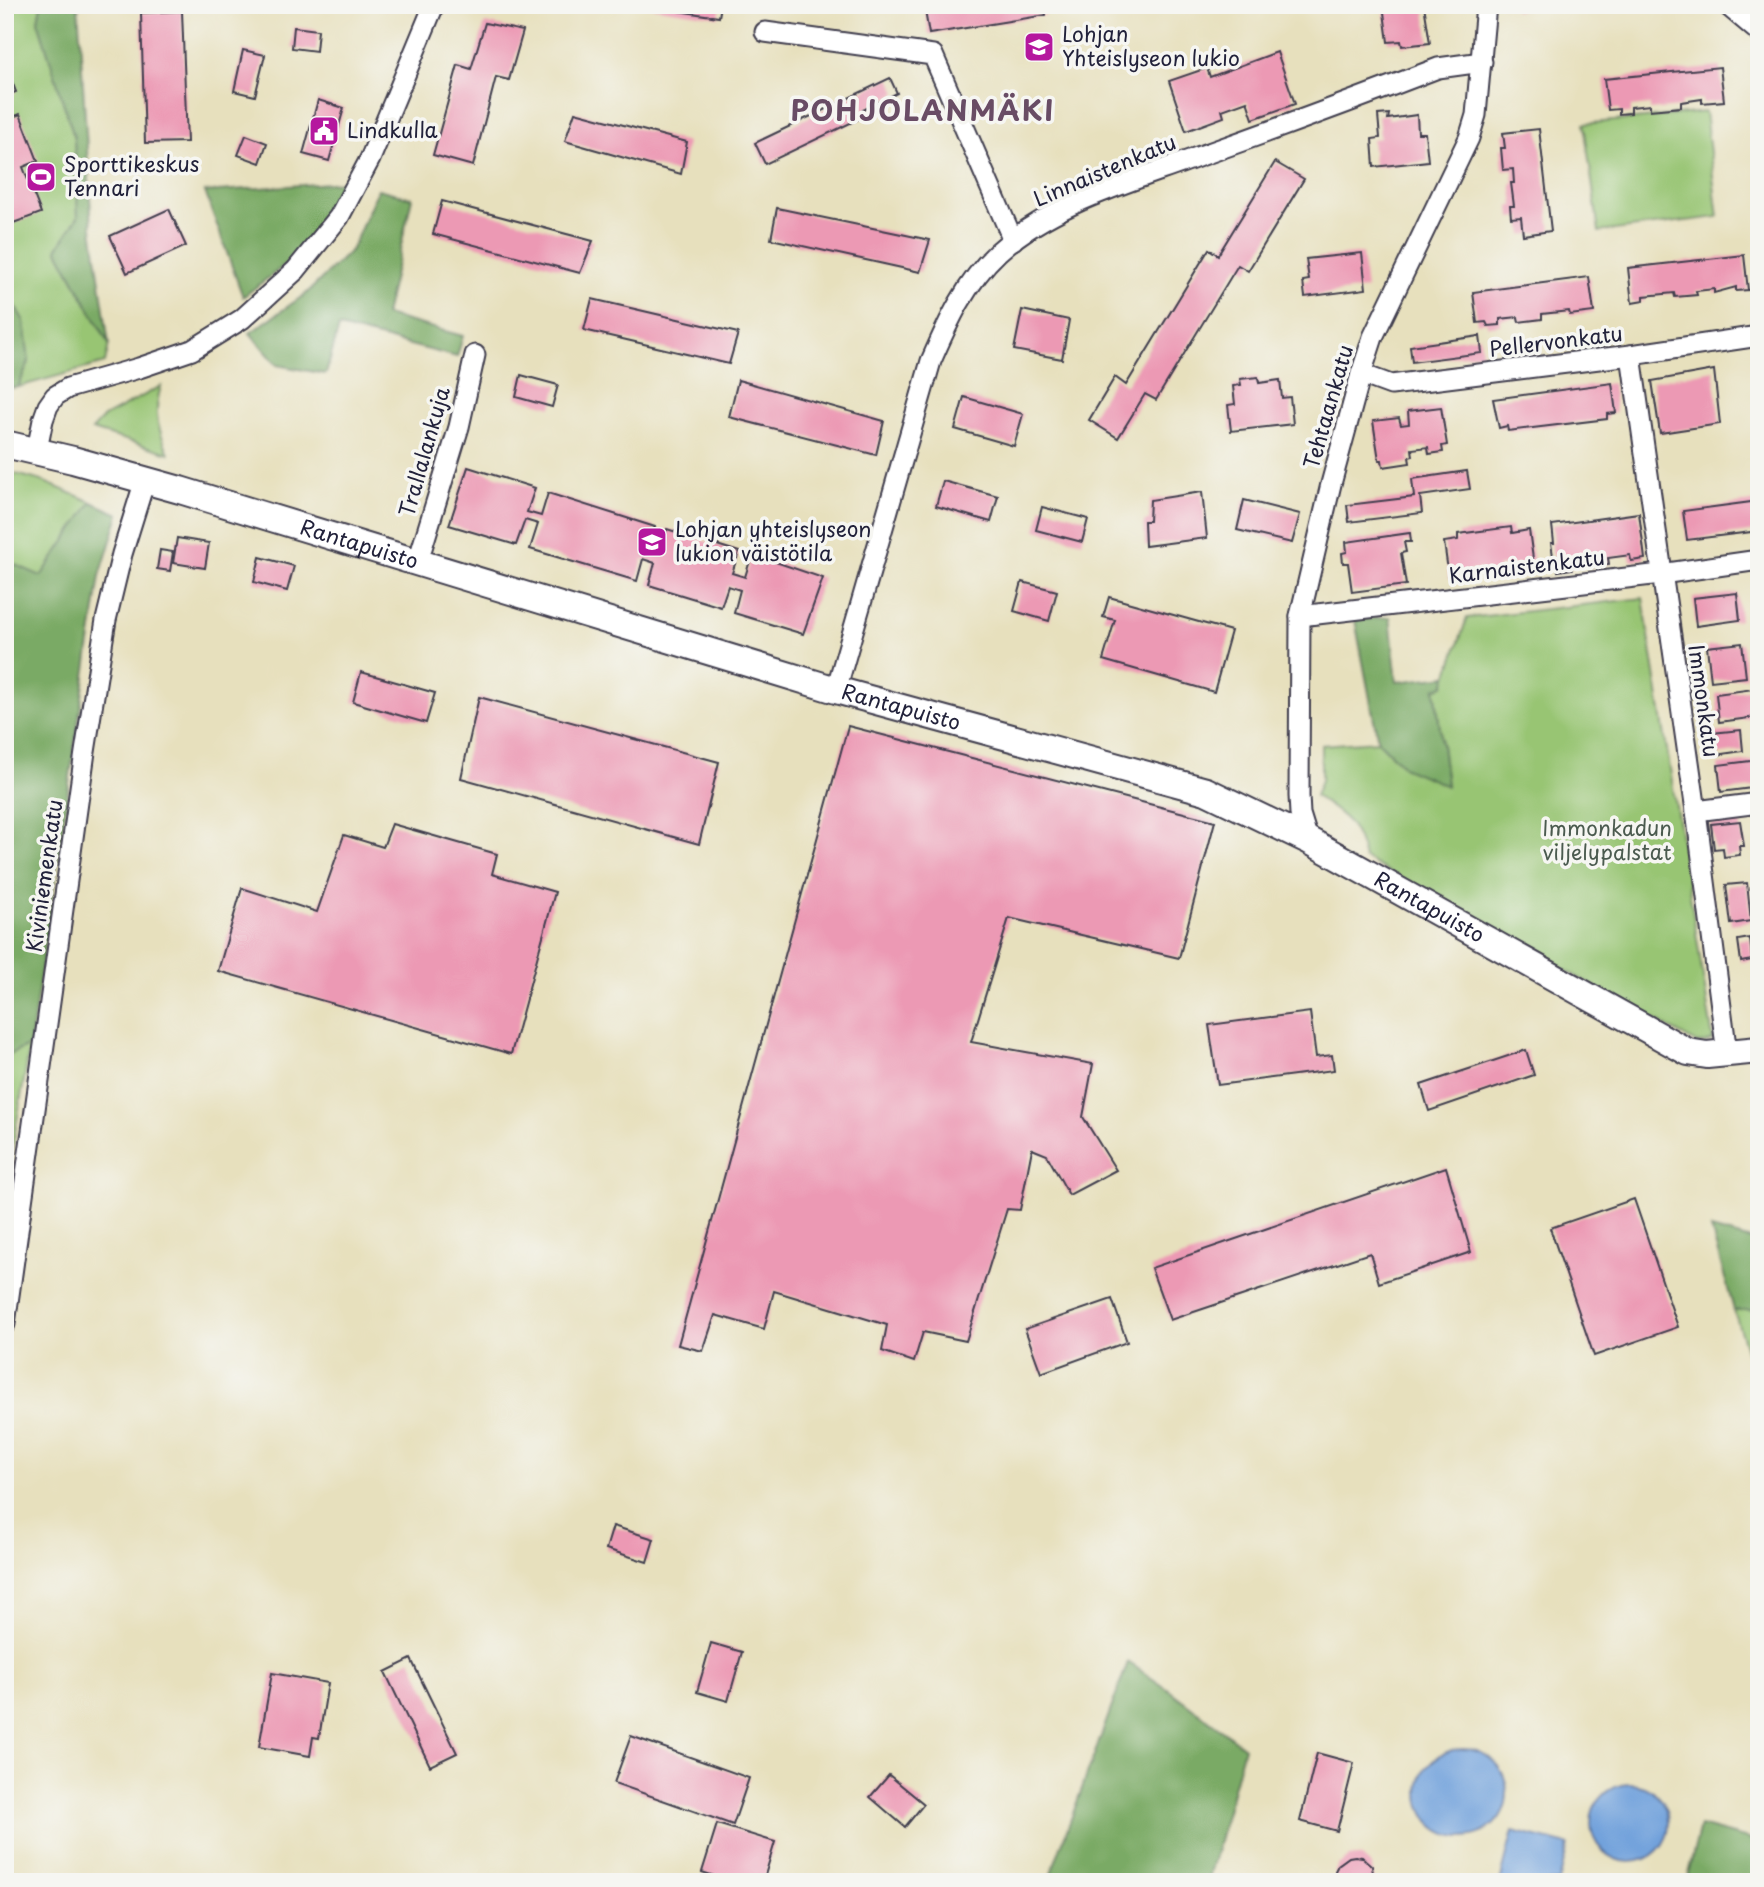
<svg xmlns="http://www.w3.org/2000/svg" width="1764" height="1887" font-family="'Playpen Sans',sans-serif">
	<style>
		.green { fill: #98c573; stroke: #5d7457; stroke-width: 2 }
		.forest { fill: #7aaa65; stroke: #4e6650; stroke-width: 2 }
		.water { fill: #72a2dc; stroke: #4a628c; stroke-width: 2 }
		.building { fill: #ec99b4 }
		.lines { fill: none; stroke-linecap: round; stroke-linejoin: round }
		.street-casing { stroke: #403e4e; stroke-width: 23 }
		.secondary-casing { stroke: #403e4e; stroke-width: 30 }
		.street { stroke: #fff; stroke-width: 19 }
		.secondary { stroke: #fff; stroke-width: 26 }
		.labels { text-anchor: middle; stroke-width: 7; stroke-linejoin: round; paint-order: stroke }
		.poi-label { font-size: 21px; fill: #22223b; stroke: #f6f6f2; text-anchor: start }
		.street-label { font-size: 21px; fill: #22223b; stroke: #f6f6f2 }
		.park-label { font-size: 21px; fill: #4b5b4f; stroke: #f6f6f2 }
		.district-label { font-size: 28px; font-weight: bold; letter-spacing: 2px; fill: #694c65; stroke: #f6f6f2 }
	</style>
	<rect width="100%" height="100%" fill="#f6f6f2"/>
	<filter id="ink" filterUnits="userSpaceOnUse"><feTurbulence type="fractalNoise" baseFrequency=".0143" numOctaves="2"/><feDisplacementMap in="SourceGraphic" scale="14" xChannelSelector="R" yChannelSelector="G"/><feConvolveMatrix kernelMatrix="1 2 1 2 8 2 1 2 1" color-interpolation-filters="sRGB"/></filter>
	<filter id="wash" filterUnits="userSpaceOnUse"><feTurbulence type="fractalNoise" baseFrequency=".00686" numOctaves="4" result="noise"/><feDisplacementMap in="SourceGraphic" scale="28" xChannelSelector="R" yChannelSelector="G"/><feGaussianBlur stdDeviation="1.57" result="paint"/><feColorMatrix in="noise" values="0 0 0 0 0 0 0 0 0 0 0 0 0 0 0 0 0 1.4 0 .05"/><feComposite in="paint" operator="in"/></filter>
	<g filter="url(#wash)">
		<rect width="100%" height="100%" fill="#e7e0bd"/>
		<g class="green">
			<path d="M5 5H41L38 21 74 137 78 217 57 249 109 344 105 363 18 387 29 362 24 321 5 290Z"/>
			<path d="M1705 112 1718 217 1599 232 1584 124Z"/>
			<path d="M161 386C153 413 157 427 169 453L92 430 104 417Z"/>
			<path d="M5 471 42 481 92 502 41 577 5 560Z"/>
			<path d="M1643 598 1713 1040 1706 1043H1696L1364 858C1355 821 1345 817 1315 796L1321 780V745L1378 741 1405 768 1447 785 1435 688 1444 686 1467 618Z"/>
			<path d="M30 1045 5 1191V1057Z"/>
			<path d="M1734 1310H1759V1393Z"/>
		</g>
		<g class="forest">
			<path d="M41 5H78L92 228 109 344 57 249 78 217 74 137 38 21Z"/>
			<path d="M343 182 324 220 293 259 243 297 205 192Z"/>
			<path d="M378 189 412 198 385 315 463 336 457 357 339 327 326 374 277 365 250 333 307 293 352 249Z"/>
			<path d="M5 290 24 321 29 362 18 387 5 389Z"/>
			<path d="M92 502 119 514 100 576 30 1045 5 1057V560L41 576Z"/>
			<path d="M1390 617 1397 682 1447 676 1444 686 1435 689 1447 786 1405 768 1378 741 1355 620Z"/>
			<path d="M1711 1229 1759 1242V1310H1734Z"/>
			<path d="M1128 1662 1169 1690 1244 1747 1208 1882H1048Z"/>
			<path d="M1700 1826 1759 1842V1882H1686Z"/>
		</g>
		<g class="water">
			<circle cx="1463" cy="1793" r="44"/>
			<circle cx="1630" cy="1823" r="39"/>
			<path d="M1513 1831 1568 1845 1559 1882H1500Z"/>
		</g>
		<g id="blocks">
			<g class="building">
				<path d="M207 5H232V10Z"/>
				<path d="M375 5H393L392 10 374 8Z"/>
				<path d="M637 5H721L719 17Z"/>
				<path d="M924 5H1045L1046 15 929 34Z"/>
				<path d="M1383 5H1424L1430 43 1402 46 1401 41 1388 42Z"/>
				<path d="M1514 5H1526L1527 9 1515 11Z"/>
				<path d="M182 11 187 142 145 143 141 13Z"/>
				<path d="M485 23 523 31 509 80 496 77 473 166 433 155 458 65 471 69Z"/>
				<path d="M294 27 318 30 316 51 292 48Z"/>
				<path d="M243 50 265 55 255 96 234 91Z"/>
				<path d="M1277 52 1295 104 1253 119 1247 101 1222 110 1224 117 1186 131 1169 81 1207 68 1210 77Z"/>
				<path d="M5 63 16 92 5 96Z"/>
				<path d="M1720 67 1724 101 1702 103V99L1681 102V107L1650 110V105L1631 107V113L1619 114V109L1608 110 1604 79Z"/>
				<path d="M890 78 897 93 861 111 863 117 765 164 755 143Z"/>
				<path d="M318 100 344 108 329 161 303 154Z"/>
				<path d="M575 112 687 142 681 174 565 141Z"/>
				<path d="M5 113 8 119 20 114 38 161 23 167 41 213 5 226Z"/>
				<path d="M1389 114 1388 119 1417 115 1418 133H1425L1428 161 1374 167 1372 139 1380 138 1378 115Z"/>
				<path d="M1539 129 1551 231 1523 235 1521 217 1511 218 1510 206H1514L1511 183H1514L1513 169 1503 170 1501 148H1505L1503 133Z"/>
				<path d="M246 135 267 143 260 163 238 155Z"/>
				<path d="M1275 162 1304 179 1248 271 1238 265 1156 400 1145 394 1118 438 1089 420 1115 377 1126 385 1209 249 1218 255Z"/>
				<path d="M442 201 593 241 580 273 433 234Z"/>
				<path d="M777 208 930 240 920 272 771 239Z"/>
				<path d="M169 209 186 246 127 273 110 236Z"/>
				<path d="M1362 253 1366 289 1305 297 1303 281 1309 280 1306 259Z"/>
				<path d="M1744 255 1748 290 1736 291V287L1714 293V289L1696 291 1697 295 1675 297 1674 293 1644 296V301L1632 303 1628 268Z"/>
				<path d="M1589 277 1594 312 1570 315 1569 311 1542 314V319L1519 322 1518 317 1500 319V325L1488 326 1486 322 1477 323 1473 292Z"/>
				<path d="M592 299 738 333 729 364 584 330Z"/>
				<path d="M1022 310 1069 320 1062 359 1014 350Z"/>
				<path d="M1480 336 1482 353 1412 362 1410 346Z"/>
				<path d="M1714 370 1720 424 1660 433 1652 381Z"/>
				<path d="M521 375 558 385 552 407 516 397Z"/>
				<path d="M1258 377 1259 383 1280 380 1282 398 1290 397 1293 424 1231 431 1228 405 1235 404 1233 386 1241 385 1240 379Z"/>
				<path d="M738 380 884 421 876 455 729 417Z"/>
				<path d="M1612 383 1616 413 1607 414V419L1508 431 1507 426 1499 428 1493 399Z"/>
				<path d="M964 397 1023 414 1014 446 955 429Z"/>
				<path d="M1441 407 1447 445 1442 446 1443 452 1429 454 1428 447 1412 449 1413 456 1409 457 1410 463 1383 467 1382 460H1379L1373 421 1399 418 1401 425 1409 424 1408 411Z"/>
				<path d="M468 467 535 488 527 512 541 516 548 493 655 527 648 548 660 552 667 529 739 552 732 573 745 577 752 554 823 578 803 634 734 613 740 590 728 586 721 607 649 585 655 563 643 559 637 581 530 549 538 524 525 520 516 545 449 525Z"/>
				<path d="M1467 471 1470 489 1420 496 1422 513 1349 522 1347 505 1414 497 1412 479Z"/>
				<path d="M943 481 998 496 991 522 936 506Z"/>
				<path d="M1202 492 1207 538 1145 546 1144 521H1149L1150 500Z"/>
				<path d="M1244 500 1300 514 1292 543 1237 530Z"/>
				<path d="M1759 501V531L1687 540 1683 511Z"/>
				<path d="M1042 507 1088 519 1082 542 1036 530Z"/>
				<path d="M1639 513 1645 559 1631 561 1630 555 1608 558 1609 564 1589 567 1588 560 1571 563 1572 569 1558 571 1556 556H1553L1551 543H1554L1552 525Z"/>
				<path d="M1511 527 1512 533 1529 530 1534 566 1522 568 1521 564 1497 567 1498 571 1483 573 1482 569 1461 572V576L1449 578 1444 542 1458 540V534Z"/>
				<path d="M1410 533 1411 542H1404L1406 552 1401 553 1406 585 1352 592 1348 563H1343L1342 553 1347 552 1346 542Z"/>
				<path d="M177 538 209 543 205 568 173 563Z"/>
				<path d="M160 550 173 552 170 571 157 569Z"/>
				<path d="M260 557 294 566 287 591 254 582Z"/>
				<path d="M1022 582 1057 591 1049 621 1014 611Z"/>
				<path d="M1737 593 1740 620 1696 626 1693 598Z"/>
				<path d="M1109 597 1231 631 1214 692 1103 660 1115 620 1103 617Z"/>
				<path d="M1742 643 1746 677 1711 681 1707 647Z"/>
				<path d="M361 672 435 693 426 723 353 702Z"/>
				<path d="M1753 689 1757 717 1719 722 1716 694Z"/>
				<path d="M479 697 719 762 699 844 461 778Z"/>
				<path d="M848 726 1215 821 1179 958 1009 918 971 1042 1093 1064 1083 1117 1116 1170 1069 1195 1047 1155 1032 1149 1020 1210 1007 1209 966 1341 923 1332 914 1362 882 1351 887 1325 774 1291 764 1329 715 1315 703 1351 678 1345Z"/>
				<path d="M1741 730 1743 751 1715 755 1712 733Z"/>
				<path d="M1759 760V787L1721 792 1718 765Z"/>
				<path d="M1740 821 1744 846H1739L1740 855 1724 857 1723 848 1714 849 1711 824Z"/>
				<path d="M392 824 497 854 492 874 555 892 511 1054 218 971 242 888 317 912 344 835 383 847Z"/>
				<path d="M1747 883 1751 921 1731 924 1726 885Z"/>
				<path d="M1750 938 1752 960 1741 962 1738 940Z"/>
				<path d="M1310 1012 1316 1057 1332 1055 1334 1070 1218 1085 1209 1025Z"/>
				<path d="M1526 1050 1534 1075 1429 1111 1421 1085Z"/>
				<path d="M1446 1167 1471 1252 1379 1283 1370 1253 1170 1320 1151 1268Z"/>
				<path d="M1634 1199 1678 1327 1594 1356 1550 1228Z"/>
				<path d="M1112 1299 1127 1342 1041 1373 1025 1329Z"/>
				<path d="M613 1526 654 1539 647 1562 606 1549Z"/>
				<path d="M711 1643 742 1652 728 1701 697 1692Z"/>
				<path d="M411 1659 457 1753 430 1766 385 1672Z"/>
				<path d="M272 1673 328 1683 319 1738 313 1737 310 1756 259 1747Z"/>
				<path d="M631 1736 749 1778 733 1825 614 1783Z"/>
				<path d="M1317 1753 1354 1763 1337 1831 1300 1821Z"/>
				<path d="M889 1775 924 1804 905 1827 870 1797Z"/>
				<path d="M717 1824 775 1842 763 1882H732L702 1872Z"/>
				<path d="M1355 1856 1362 1857 1372 1866 1374 1882H1336L1335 1871 1338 1865 1349 1857Z"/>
			</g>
		</g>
	</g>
	<g filter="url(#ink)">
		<use href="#blocks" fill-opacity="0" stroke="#403e4e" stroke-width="2"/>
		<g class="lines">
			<g class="street-casing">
				<g id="street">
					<path d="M1727 5 1759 32"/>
					<path d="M1743 18 1759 6"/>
					<path d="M765 32 933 55 1013 240"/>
					<path d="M1631 355 1696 811 1727 1054"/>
					<path d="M1361 374 1391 385 1631 355 1759 336"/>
					<path d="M37 450 43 420 48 406 55 396 68 388 139 368 192 350 242 319 296 270 339 217 370 159 434 5"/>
					<path d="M418 561 459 427 475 355"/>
					<path d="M1300 616 1661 574 1759 560"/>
					<path d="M836 690 931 361C948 322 966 282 998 252 1053 202 1134 181 1203 155 1282 127 1360 98 1438 68L1482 62"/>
					<path d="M1696 811 1759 803"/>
					<path d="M1308 840 1300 814 1299 796 1300 616 1331 484 1361 374 1373 337 1469 138 1476 115 1486 5"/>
					<path d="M5 1324 85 752 106 620 122 554 145 480"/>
				</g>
			</g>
			<g class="secondary-casing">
				<g id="secondary">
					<path id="s1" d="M5 444 73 460 180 490 836 690 1206 791 1308 840 1688 1052 1707 1055 1759 1050"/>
				</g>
			</g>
			<use href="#street" class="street"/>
			<use href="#secondary" class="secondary"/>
		</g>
	</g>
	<defs>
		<g id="school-square" transform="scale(1.575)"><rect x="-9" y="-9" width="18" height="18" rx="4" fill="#b5179e" stroke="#f6f6f2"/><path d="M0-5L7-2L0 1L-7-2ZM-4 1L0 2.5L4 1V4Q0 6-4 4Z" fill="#fff"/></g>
		<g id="civic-square" transform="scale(1.575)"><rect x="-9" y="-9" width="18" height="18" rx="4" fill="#b5179e" stroke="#f6f6f2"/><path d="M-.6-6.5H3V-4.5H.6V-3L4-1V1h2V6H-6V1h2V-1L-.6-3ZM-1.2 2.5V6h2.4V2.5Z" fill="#fff"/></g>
		<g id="stadium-square" transform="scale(1.575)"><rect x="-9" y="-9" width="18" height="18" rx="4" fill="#b5179e" stroke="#f6f6f2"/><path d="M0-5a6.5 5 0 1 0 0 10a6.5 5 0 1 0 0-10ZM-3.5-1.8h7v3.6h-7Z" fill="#fff"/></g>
	</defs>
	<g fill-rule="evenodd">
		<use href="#school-square" x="1039" y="47"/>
		<use href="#civic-square" x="324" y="131"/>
		<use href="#stadium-square" x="41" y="177"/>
		<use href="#school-square" x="652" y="542"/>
	</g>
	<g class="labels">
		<g class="poi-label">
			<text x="1062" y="42">Lohjan<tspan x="1062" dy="24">Yhteislyseon lukio</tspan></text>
			<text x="347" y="138">Lindkulla</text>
			<text x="64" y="172">Sporttikeskus<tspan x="64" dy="24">Tennari</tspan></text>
			<text x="675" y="537">Lohjan yhteislyseon<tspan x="675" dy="24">lukion väistötila</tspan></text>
		</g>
		<g class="street-label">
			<text transform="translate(1105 171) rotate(-23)" y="7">Linnaistenkatu</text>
			<text transform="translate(1556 342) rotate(-7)" y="7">Pellervonkatu</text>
			<text transform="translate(1329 407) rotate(-74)" y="7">Tehtaankatu</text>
			<text transform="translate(425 452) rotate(-74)" y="7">Trallalankuja</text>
			<text dy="7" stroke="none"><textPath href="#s1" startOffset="368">Rantapuisto</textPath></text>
			<text transform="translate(1527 567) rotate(-7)" y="7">Karnaistenkatu</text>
			<text transform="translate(1703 701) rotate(82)" y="7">Immonkatu</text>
			<text dy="7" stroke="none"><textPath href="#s1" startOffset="934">Rantapuisto</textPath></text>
			<text transform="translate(45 876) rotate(-82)" y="7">Kiviniemenkatu</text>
			<text dy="7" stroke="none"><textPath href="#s1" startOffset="1502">Rantapuisto</textPath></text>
		</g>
		<g class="park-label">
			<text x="1607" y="836">Immonkadun<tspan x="1607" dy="24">viljelypalstat</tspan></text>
		</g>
		<g class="district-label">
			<text x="923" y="121">POHJOLANMÄKI</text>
		</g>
	</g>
	<rect width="1764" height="1887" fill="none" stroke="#f6f6f2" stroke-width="28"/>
</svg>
